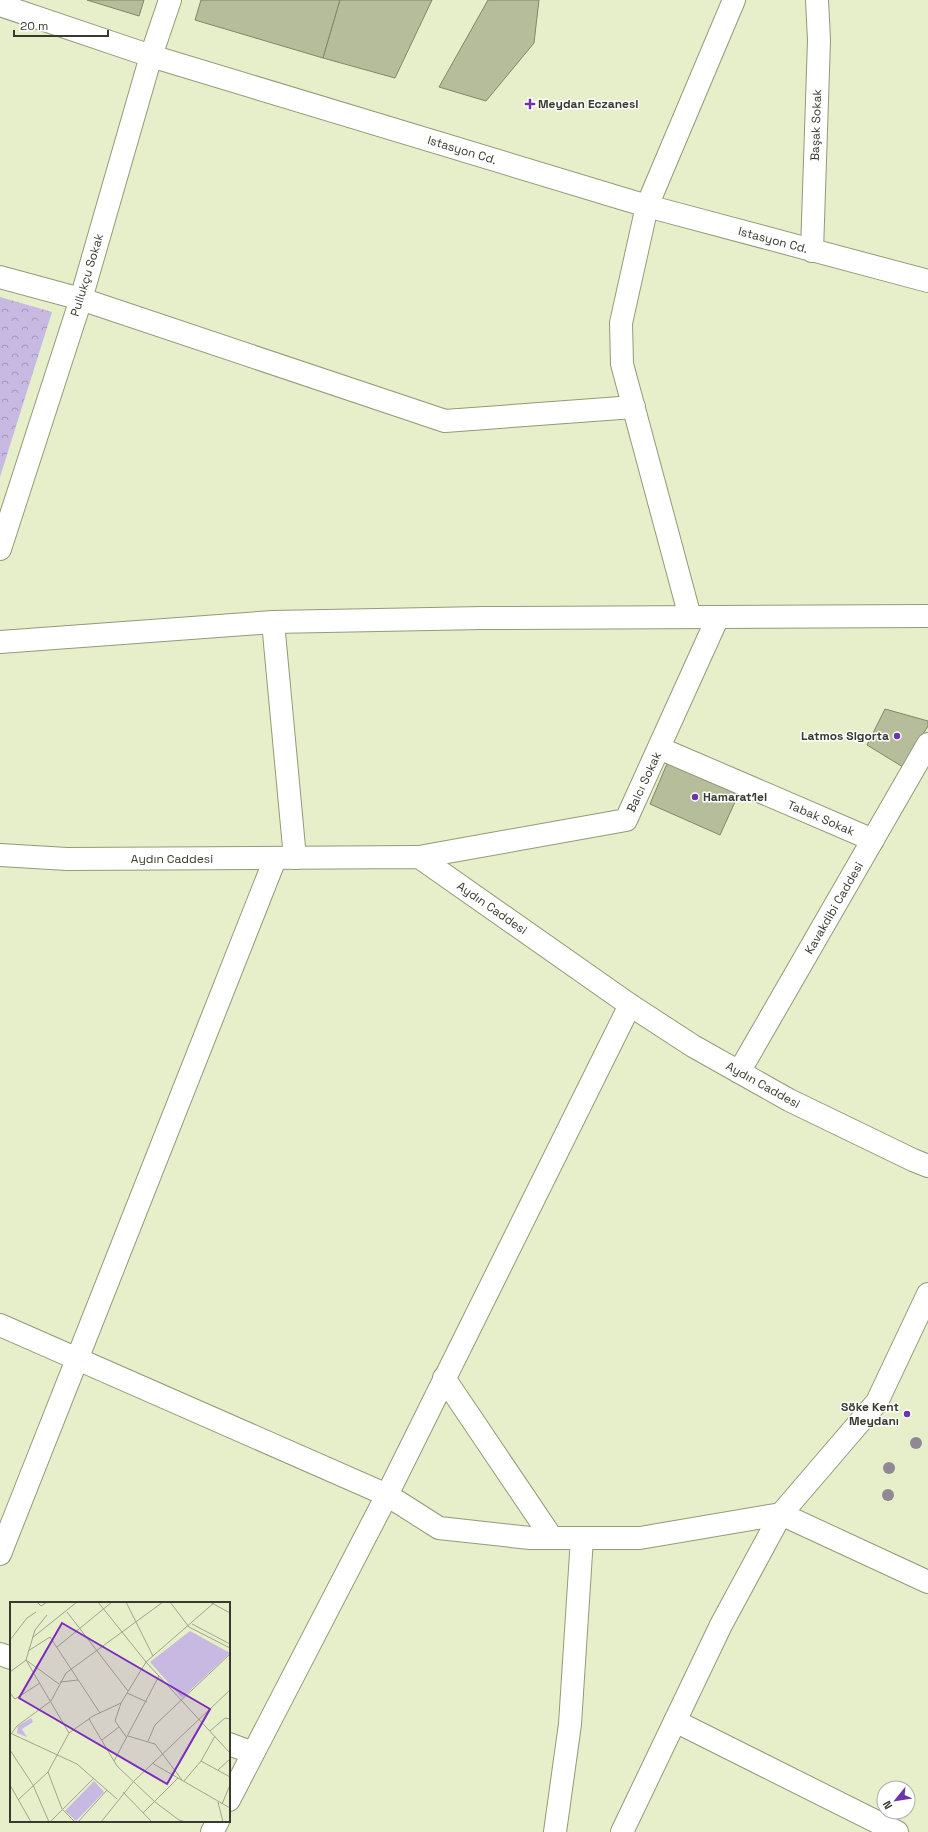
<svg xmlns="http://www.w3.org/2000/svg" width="928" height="1832" font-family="'Space Grotesk',sans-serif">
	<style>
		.park { fill: url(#park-crowns) }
		.building { fill: #b5bd9a; stroke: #818766 }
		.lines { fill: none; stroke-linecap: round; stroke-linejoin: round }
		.minor-casing { stroke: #939a78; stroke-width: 24 }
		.major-casing { stroke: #939a78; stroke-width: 24 }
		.minor { stroke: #fff; stroke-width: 22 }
		.major { stroke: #fff; stroke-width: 22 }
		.tree { fill: #918895 }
		.poi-dot { fill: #6e35ab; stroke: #fff; stroke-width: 1.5 }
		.labels { text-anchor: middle; stroke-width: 3; stroke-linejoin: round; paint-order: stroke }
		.poi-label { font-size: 12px; font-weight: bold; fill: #373a2c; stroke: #fff; text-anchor: start }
		.street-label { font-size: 12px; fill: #373a2c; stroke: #fff }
		.inset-road { fill: none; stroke: #a0a68b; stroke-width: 1 }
		.view { fill: #7b2cbf; fill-opacity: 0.15; stroke: #7b2cbf; stroke-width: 2 }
		.inset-edge { fill: none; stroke: #373a2c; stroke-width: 2 }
	</style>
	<defs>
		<pattern id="park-crowns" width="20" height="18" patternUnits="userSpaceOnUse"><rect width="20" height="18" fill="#c8b9e3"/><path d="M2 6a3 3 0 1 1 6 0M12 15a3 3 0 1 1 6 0" fill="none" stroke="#a397b8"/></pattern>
	</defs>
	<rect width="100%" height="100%" fill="#e6eeca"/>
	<path class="park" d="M0 297 52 312 0 477Z"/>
	<g class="building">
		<path d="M87 0H144L139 16Z"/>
		<path d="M201 0H340L323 58 195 20Z"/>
		<path d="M340 0H432L395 78 323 58Z"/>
		<path d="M488 0H539L534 43 486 101 439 87Z"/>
		<path d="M885 709 928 721V726L903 767 867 745Z"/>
		<path d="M669 759 740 791 720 835 650 804Z"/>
	</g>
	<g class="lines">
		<g class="minor-casing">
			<g id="minor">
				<path d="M812 251 819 40 817 0"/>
				<path d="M0 277 81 299 445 421 634 407"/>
				<path d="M0 549 81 299 151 56 170 0"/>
				<path d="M690 617 622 364 621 323 647 206 734 0"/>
				<path d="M273 622 295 858"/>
				<path d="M0 642 273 622 483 618 928 616"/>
				<path d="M659 748 873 840"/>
				<path d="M419 857 626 820 718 617"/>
				<path d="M739 1072 928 744"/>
				<path d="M0 1325 387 1495 439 1528 530 1538H640L781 1514 928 1582"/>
				<path d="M444 1378 552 1538"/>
				<path d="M0 1554 275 859"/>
				<path d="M0 1654 11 1658"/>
				<path d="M675 1721 897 1832"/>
				<path d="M229 1744 253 1753"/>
				<path d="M229 1800 387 1495 630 1005"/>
				<path d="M212 1832 218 1821"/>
				<path d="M555 1832 570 1724 582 1538"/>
				<path d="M622 1832 721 1625 781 1514 877 1402 928 1294"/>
			</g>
		</g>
		<g class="major-casing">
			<g id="major">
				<path d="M0 5 151 56 647 206 928 281"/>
				<path d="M0 855 67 859 419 857 630 1005 693 1046 789 1100 913 1160 928 1166"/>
			</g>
		</g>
		<use href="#minor" class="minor"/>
		<use href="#major" class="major"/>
	</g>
	<g class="tree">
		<circle cx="916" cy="1443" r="6"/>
		<circle cx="889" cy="1468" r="6"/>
		<circle cx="888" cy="1495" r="6"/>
	</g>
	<g class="poi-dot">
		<path d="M528 98h4v4h4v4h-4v4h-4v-4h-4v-4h4z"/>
		<circle cx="897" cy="736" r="4"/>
		<circle cx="695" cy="797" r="4"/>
		<circle cx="907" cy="1414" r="4"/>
	</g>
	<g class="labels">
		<g class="poi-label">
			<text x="538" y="108">Meydan Eczanesi</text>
			<text x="889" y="740" text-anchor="end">Latmos Sigorta</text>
			<text x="703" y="801">Hamarat1el</text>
			<text x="899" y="1411" text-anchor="end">Söke Kent<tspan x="899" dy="14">Meydanı</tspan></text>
		</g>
		<g class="street-label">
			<text transform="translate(816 125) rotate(-88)" y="4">Başak Sokak</text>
			<text transform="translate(462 150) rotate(17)" y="4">Istasyon Cd.</text>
			<text transform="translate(773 240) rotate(15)" y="4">Istasyon Cd.</text>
			<text transform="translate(87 275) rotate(-73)" y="4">Pullukçu Sokak</text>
			<text transform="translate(644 782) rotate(-65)" y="4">Balcı Sokak</text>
			<text transform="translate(821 818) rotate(23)" y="4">Tabak Sokak</text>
			<text x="172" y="863">Aydın Caddesi</text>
			<text transform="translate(492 908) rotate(35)" y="4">Aydın Caddesi</text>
			<text transform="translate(834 908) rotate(-60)" y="4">Kavakdibi Caddesi</text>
			<text transform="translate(763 1085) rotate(29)" y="4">Aydın Caddesi</text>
		</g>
	</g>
	<g transform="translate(10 1602)">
		<rect width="220" height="220" fill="#e6eeca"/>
		<path d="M21 116 23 120 12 127 17 135 7 131 8 124Z" fill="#c8b9e3"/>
		<path d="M180 29 220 51 172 96 140 60ZM84 179 94 190 66 219 55 209Z" fill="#c8b9e3"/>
		<path class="inset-road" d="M27 0 31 4 37 0M88 0 136 60 220 151M116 0 143 54M160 0 179 25M200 0 220 11M57 10 118 89M37 13 25 28 16 58 59 131M182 22 220 42M179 25 220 46M22 36 67 0M0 38 17 16 26 10M47 45 102 0M18 49 40 35 90 111M0 70 16 58 49 82M50 80 68 78M0 91 5 97 30 81M117 91 137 100M111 101 105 119 117 136M79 117 107 164 145 200 169 218 176 220M200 129 215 116 220 117M0 131 67 162 107 197M1 132 7 124 41 99 56 71 153 0M118 134 145 142 172 178M92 138 109 125M138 139 145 123 220 52M0 148 23 183 39 220M104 159 149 74M191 159 220 175M142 161 220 206M208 168 220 157M38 170 52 207 65 220M174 179 191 159 205 134M0 183 21 220M113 190 142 220M8 198 38 170 59 131 83 114 111 101 136 60 205 0M208 200 213 220M212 202 220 183M133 211 168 176M40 220 84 176M68 220 97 188M91 220 124 179 220 88"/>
		<path class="view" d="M52 21 200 107 157 182 9 96Z"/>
		<rect width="220" height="220" class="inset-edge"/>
	</g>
	<g transform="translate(896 1800) rotate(240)"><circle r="19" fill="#ffffff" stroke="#afb0ab"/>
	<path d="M0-3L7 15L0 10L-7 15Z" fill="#6e35ab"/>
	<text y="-6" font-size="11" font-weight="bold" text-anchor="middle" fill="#373a2c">N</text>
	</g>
	<path d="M14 30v6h94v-6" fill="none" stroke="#373a2c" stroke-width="2"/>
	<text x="20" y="30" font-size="12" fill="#373a2c" stroke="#ffffff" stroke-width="3" paint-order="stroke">20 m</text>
</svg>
